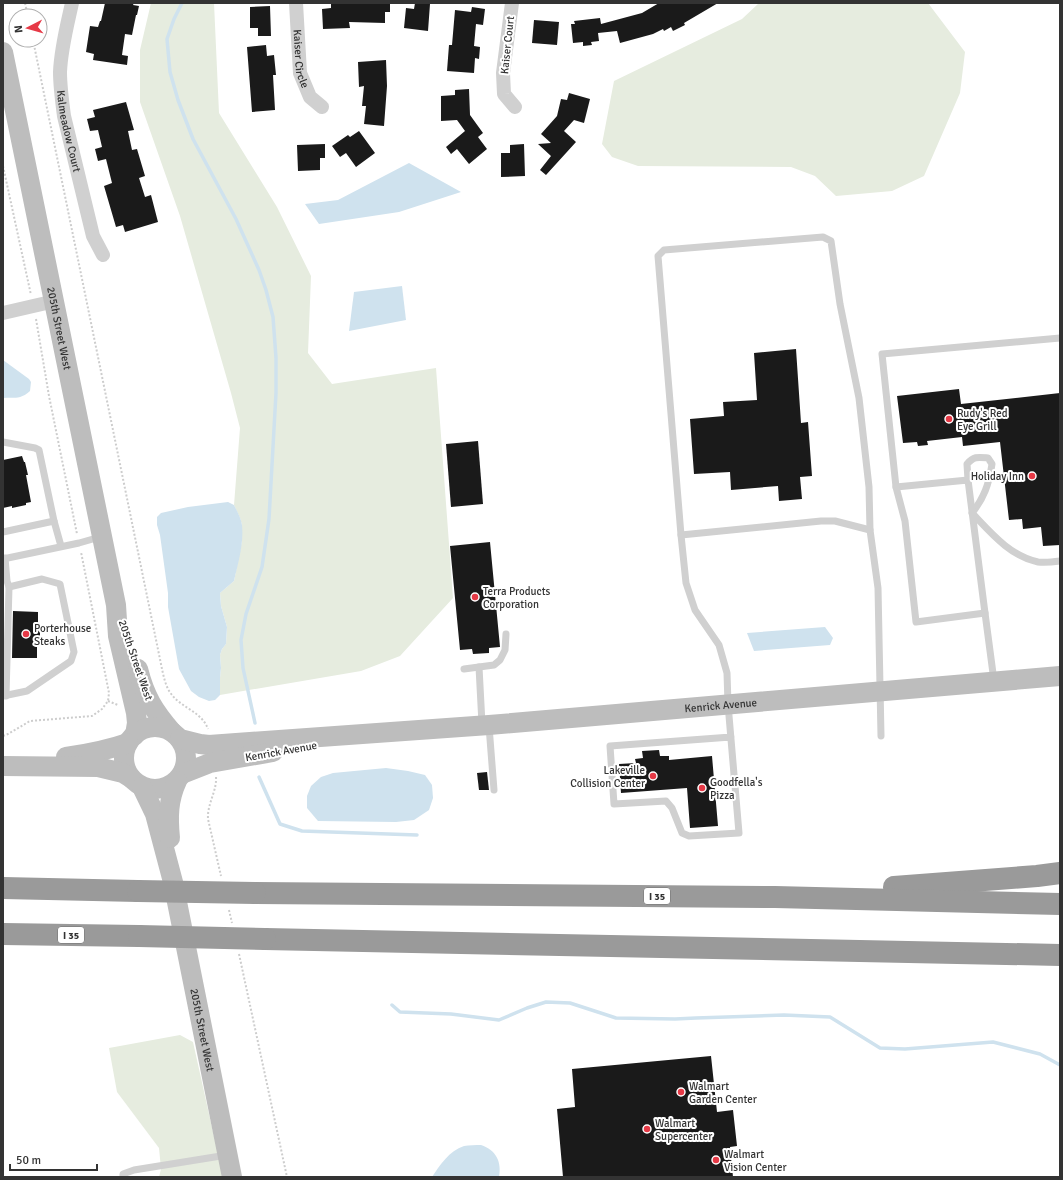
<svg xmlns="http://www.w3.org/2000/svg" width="1063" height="1180" font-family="Signika,sans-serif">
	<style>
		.green { fill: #e6ecdf }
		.water { fill: #cfe2ee }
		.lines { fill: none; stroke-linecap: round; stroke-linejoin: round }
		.stream { stroke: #cfe2ee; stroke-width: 3.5 }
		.building { fill: #1a1a1a }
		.path { stroke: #cdcdcd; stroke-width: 2; stroke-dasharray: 2 2; stroke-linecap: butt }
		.lane { stroke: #d0d0d0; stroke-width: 7 }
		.street { stroke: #d0d0d0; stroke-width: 14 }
		.secondary { stroke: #bdbdbd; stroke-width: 20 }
		.highway { stroke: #9a9a9a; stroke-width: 22 }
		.highway-bridge { stroke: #9a9a9a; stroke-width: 22 }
		.poi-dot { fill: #e63946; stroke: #fff; stroke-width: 1.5 }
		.labels { text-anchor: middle; stroke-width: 4; stroke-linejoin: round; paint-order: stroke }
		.shield { fill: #fff; stroke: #707070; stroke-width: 1 }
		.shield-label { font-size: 10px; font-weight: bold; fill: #333 }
		.street-label { font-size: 11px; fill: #333; stroke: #fff }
		.poi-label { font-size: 11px; fill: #333; stroke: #fff; text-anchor: start }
	</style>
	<rect width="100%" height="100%" fill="#fff"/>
	<g class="green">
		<path d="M151 3H214L219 113 277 207 311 276 308 353 332 384 436 368 453 598 400 656 361 671 220 695V678L221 668 220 655 222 649 226 644 227 627 221 606 220 593 234 581 242 541V525L240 518 234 505 240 428 231 393 180 216 140 102V50Z"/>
		<path d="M759 3H928L965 52 960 93 924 176 892 191 836 196 815 176 791 167 638 166 612 157 602 144 614 81 742 19Z"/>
		<path d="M180 1035 193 1042 223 1177H159L161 1169 159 1148 117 1092 109 1048Z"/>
	</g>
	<g class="water">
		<path d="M409 163 461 192 399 212 319 224 305 204 338 200Z"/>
		<path d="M402 286 406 320 349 331 354 292Z"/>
		<path d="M3 360 29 379 31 382 30 391C20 400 15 397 3 398Z"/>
		<path d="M228 502 234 505C237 511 241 518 242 525 244 544 238 563 234 581L220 593 221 606 227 627 226 644 222 649 220 655 221 668 220 678V695L215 700 209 701 199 697 191 691 179 669 168 607V593L160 535 157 525V517L161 513 188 507Z"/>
		<path d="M825 627 833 638 830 645 754 651 747 633Z"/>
		<path d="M386 768 408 771 425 775 432 785 433 798 429 810 414 820 396 822 318 821 307 808V796L311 786 321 777 333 773Z"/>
		<path d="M481 1145C496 1150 502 1162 499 1177H432C440 1165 449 1151 464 1146 469 1145 476 1145 481 1145Z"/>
	</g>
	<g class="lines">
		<g class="stream">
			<path d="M182 3 174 19 167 39 170 72 178 100 193 139 236 219 259 270 266 290 273 317 276 358V393L269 519 262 567 246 614 241 640 243 668 255 723"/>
			<path d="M259 777 280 824 302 831 417 835"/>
			<path d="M392 1005 400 1012 451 1014 499 1020 527 1008 546 1002 570 1003 616 1018 675 1019 696 1018 784 1015 830 1017 880 1048 905 1049 993 1042 1040 1054 1060 1065"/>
		</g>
	</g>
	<g class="building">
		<path d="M105 3H134L133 5 139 6 137 15H136L132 35 125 34 122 55 128 56 127 65 93 60 94 54 86 52 90 26 98 27 100 21H101Z"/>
		<path d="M331 3H390V12H385V23L349 22 350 28 323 29 322 9 331 8Z"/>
		<path d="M415 3 430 4 428 31 404 28 406 8 414 9Z"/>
		<path d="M659 3H718L684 23 685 25 673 31 671 27 664 31 663 29 653 34 620 43 617 31 598 33 599 41 591 42 592 45 583 46V42L573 43 571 24H575L574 21 600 18 601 24 642 13Z"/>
		<path d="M270 6 271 36H258V28H250V7Z"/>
		<path d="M472 7 485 9 483 25 476 24 474 46 480 47 479 59 475 58 474 73 447 71 449 45H452L455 10 471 12Z"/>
		<path d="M534 20 559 22 557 45 532 43Z"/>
		<path d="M266 45 267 56 274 55 276 75H273L275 110 252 112 247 47Z"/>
		<path d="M386 60 387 86 384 126 364 124 366 106H362L364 86 359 87 358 62Z"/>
		<path d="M469 89 470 115 483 133 478 137 487 149 469 164 457 149 451 154 446 147 465 131 457 120 441 121V96L455 95V90Z"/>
		<path d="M569 93 590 99 584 123 574 120 564 131 576 142 546 175 540 170 551 156 538 144 551 143 541 134 557 116 561 99 567 100Z"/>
		<path d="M126 102 134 130 128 131 132 150 137 149 145 176 139 178 145 197 151 195 158 222 125 232 123 225 116 227 104 186 112 183 106 159 98 161 95 149 102 147 98 130 90 131 87 119 95 117 93 110Z"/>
		<path d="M359 131 375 153 356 167 346 153 340 157 332 146 348 135 350 137Z"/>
		<path d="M325 144V158H320V170L298 171 297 145Z"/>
		<path d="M524 144 525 176 501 177V153H510V145Z"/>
		<path d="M796 349 801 423 808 422 812 476 800 477 802 499 779 501 778 486 731 490 730 472 694 474 690 419 724 416 723 402 757 400 754 353Z"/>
		<path d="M959 389 961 404 1060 393V545L1043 546 1041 527 1023 529 1022 519 1009 520 1000 442 963 446 962 437 927 441 928 445 918 446 917 442 903 443 897 396Z"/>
		<path d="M478 441 483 504 451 507 446 444Z"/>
		<path d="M22 456 24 462H25L28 475H26L31 502 26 503V505L12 508V506L3 508V460Z"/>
		<path d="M490 542 500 647 489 648V653L473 654 472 649 460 650 450 546Z"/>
		<path d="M13 611 38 612V627H40V642H37V658H12Z"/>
		<path d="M659 750 660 756H669V760L712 756 718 826 690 828 687 788 621 793 619 764 636 763 635 759 643 758 642 751Z"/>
		<path d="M487 772 489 790H479L477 773Z"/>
		<path d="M711 1056 717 1112 733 1110 737 1146 730 1147 733 1177H563L557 1109 575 1107 572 1069Z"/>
	</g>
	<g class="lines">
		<g class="path">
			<path d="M25 3 28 16"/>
			<path d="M33 40 162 669C164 678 166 688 172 695 182 708 202 712 208 729"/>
			<path d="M3 166 31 295"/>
			<path d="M36 319 49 396 77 534"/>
			<path d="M108 701 118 705"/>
			<path d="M3 736 8 734 30 721 92 716 102 709 108 701 109 693 81 552"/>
			<path d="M216 777C217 791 207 804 208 819L221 876"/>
			<path d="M229 910 232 923"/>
			<path d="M239 954 287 1177"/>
		</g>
		<g class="lane">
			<path d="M3 442 35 448 39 450 54 521"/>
			<path d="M968 480 967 464C974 456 978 457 988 458L992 464C989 484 984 498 972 513 991 533 1010 556 1038 562 1045 563 1053 562 1060 561"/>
			<path d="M896 487 968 480 985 613"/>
			<path d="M3 532 54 521 61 546"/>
			<path d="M681 535 821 521H835L870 530"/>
			<path d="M3 559 79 543 100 537"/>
			<path d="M479 667 482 724"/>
			<path d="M464 669 494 665 500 660 505 650 506 634"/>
			<path d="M994 681 985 613 916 622 905 521 896 487 882 354 1060 338"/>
			<path d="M3 696 27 691 71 661 74 652 60 584 42 579 9 587 7 581 5 558"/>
			<path d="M6 696 9 587"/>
			<path d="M489 726 494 790"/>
			<path d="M731 737 610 746 614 804 666 801 672 808 682 833 689 836 739 833 728 704 727 673 719 645 695 610 686 583 681 535 658 256 664 250 823 237 831 241 840 304 859 398 869 487 870 530 878 588 881 736"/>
			<path d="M123 1177V1174L134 1170 227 1155"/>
		</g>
		<g class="street">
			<path id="s1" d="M72 3C67 26 61 48 60 72 60 86 62 101 64 116L93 236 103 255"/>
			<path id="s2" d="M296 3 300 73 310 97 322 107"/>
			<path d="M512 3 503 73 504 94 515 107"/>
			<path d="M3 313 55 301"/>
		</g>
		<g class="secondary">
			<path id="s3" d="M3 52 116 605 118 636 136 713 137 723 135 735"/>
			<path d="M138 669C145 697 154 711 172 732"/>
			<circle cx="155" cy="758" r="31"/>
			<path id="s4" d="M180 739 200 744 209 745 489 725 1060 676"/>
			<path d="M66 757C87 754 108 750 128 743"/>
			<path d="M3 766 98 767 123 773 131 778"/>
			<path d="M182 774 210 763 273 752"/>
			<path id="s5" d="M142 787 155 814 173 882 232 1177"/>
			<path d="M170 838C168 818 168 800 177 781"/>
		</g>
		<g class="highway">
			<path d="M894 887 1037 876 1060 873"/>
			<path d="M3 888 138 891"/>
			<path d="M255 893 775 897 1060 904"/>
			<path d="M3 934 139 936"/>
			<path d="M265 939 1060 955"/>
		</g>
		<g class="highway-bridge">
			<path d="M138 891 255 893"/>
			<path d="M139 936 265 939"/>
		</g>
	</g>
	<g class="poi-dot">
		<circle cx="949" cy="419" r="4"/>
		<circle cx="1032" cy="476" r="4"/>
		<circle cx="475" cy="597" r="4"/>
		<circle cx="26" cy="634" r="4"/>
		<circle cx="653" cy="776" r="4"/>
		<circle cx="702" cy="788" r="4"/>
		<circle cx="681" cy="1092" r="4"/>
		<circle cx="647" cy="1129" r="4"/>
		<circle cx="716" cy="1160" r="4"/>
	</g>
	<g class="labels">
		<g class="shield">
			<rect x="644" y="888" width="26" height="16" rx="3"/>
			<rect x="58" y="927" width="26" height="16" rx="3"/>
		</g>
		<g class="shield-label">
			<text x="657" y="900">I 35</text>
			<text x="71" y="939">I 35</text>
		</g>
		<g class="street-label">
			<text transform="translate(507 45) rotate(-84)" y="4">Kaiser Court</text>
			<text dy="4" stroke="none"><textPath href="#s2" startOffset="56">Kaiser Circle</textPath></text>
			<text dy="4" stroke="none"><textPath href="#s1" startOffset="130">Kalmeadow Court</textPath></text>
			<text dy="4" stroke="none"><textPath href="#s3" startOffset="282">205th Street West</textPath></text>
			<text transform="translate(136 660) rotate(71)" y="4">205th Street West</text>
			<text dy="4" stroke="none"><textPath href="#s4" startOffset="543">Kenrick Avenue</textPath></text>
			<text transform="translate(281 751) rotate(-10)" y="4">Kenrick Avenue</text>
			<text dy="4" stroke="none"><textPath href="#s5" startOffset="251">205th Street West</textPath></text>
		</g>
		<g class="poi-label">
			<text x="957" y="417">Rudy's Red<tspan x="957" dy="13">Eye Grill</tspan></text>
			<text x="1024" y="480" text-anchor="end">Holiday Inn</text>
			<text x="483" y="595">Terra Products<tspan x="483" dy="13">Corporation</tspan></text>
			<text x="34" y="632">Porterhouse<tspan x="34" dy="13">Steaks</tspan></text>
			<text x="645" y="774" text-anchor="end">Lakeville<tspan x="645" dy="13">Collision Center</tspan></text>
			<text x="710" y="786">Goodfella's<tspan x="710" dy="13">Pizza</tspan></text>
			<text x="689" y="1090">Walmart<tspan x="689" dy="13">Garden Center</tspan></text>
			<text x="655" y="1127">Walmart<tspan x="655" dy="13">Supercenter</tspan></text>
			<text x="724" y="1158">Walmart<tspan x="724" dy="13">Vision Center</tspan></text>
		</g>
	</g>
	<rect width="1063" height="1180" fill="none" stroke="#333333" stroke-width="8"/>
	<g transform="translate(28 28) rotate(264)"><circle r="19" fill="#ffffff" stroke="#adadad"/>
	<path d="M0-3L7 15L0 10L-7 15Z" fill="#e63946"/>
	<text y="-6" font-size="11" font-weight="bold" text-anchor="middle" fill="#333333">N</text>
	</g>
	<path d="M10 1164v6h87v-6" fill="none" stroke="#333333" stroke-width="2"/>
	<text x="16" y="1164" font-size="12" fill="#333333" stroke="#ffffff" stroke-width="3" paint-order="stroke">50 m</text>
</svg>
